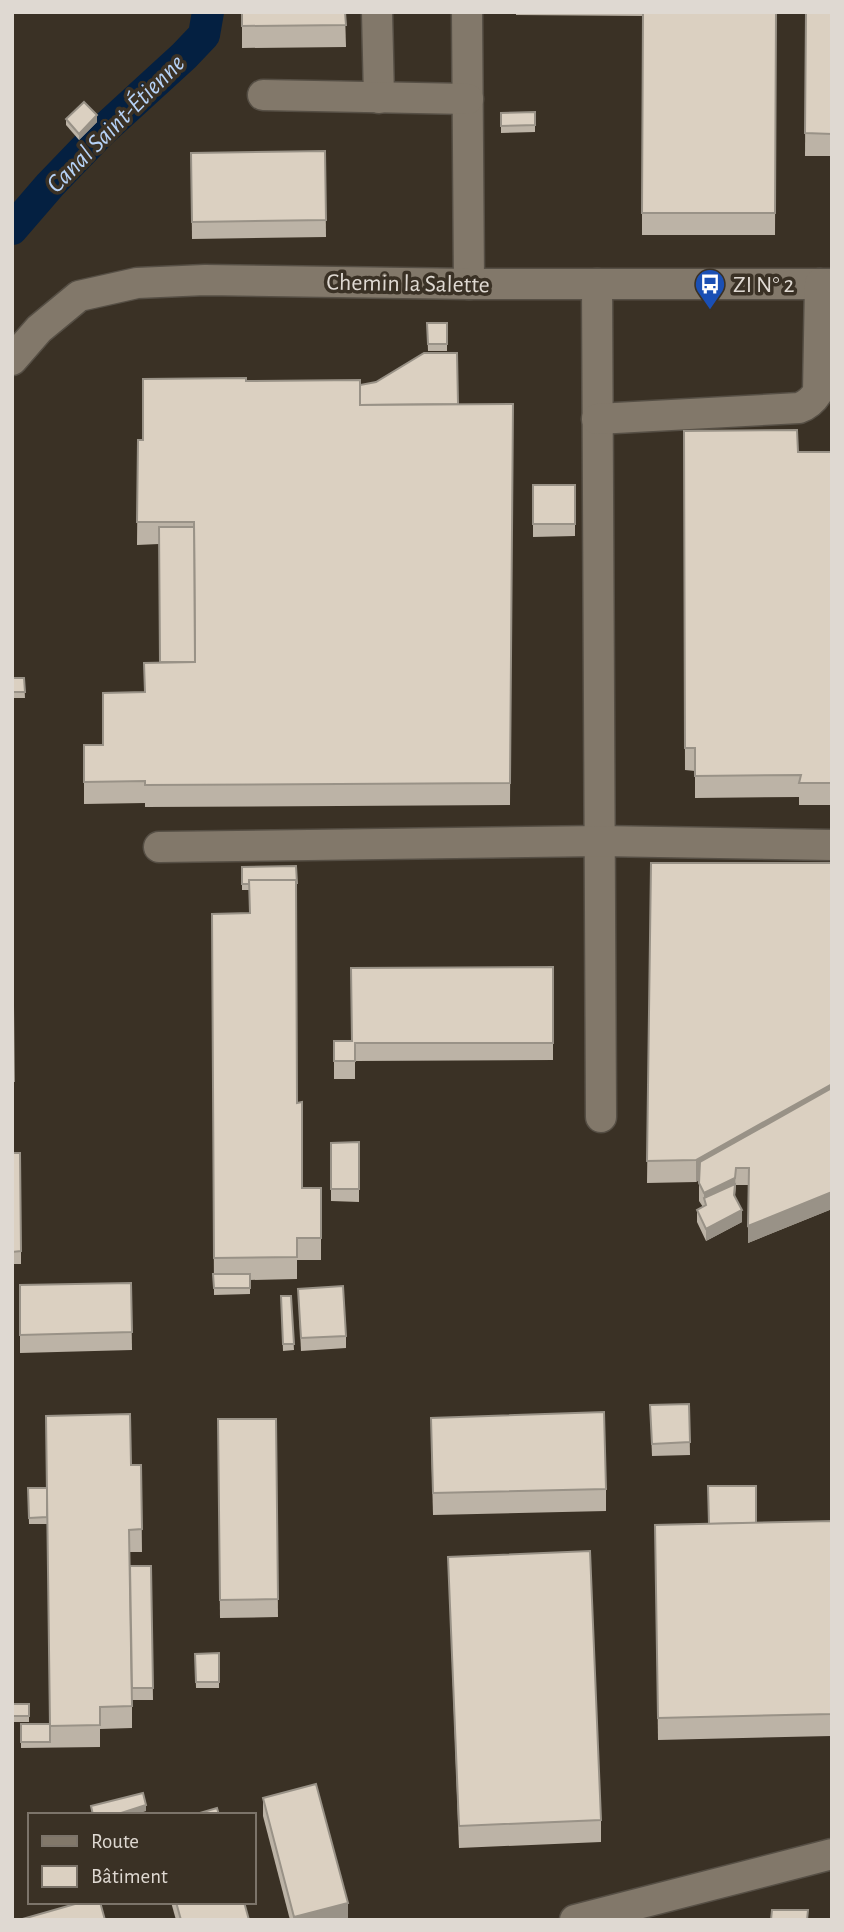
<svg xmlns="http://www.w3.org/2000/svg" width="844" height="1932" font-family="'Alegreya Sans',sans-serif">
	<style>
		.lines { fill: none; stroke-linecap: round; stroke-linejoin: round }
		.canal { stroke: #042041; stroke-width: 32 }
		.minor-casing { stroke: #564f45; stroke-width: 33 }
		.minor { stroke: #82786a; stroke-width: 30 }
		.wall { fill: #bcb3a6 }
		.shaded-wall { fill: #999287 }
		.building { fill: #dbd0c1; stroke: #999287; stroke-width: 2 }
		.labels { text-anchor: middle; stroke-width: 7; stroke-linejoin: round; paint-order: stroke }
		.street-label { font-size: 24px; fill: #dfd9d2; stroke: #3a3125 }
		.poi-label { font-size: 24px; fill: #dfd9d2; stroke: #3a3125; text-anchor: start }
		.water-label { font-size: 26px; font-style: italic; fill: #b6d2f7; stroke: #3a3125 }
	</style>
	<rect width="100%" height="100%" fill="#3a3125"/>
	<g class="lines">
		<path class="canal" d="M12 229 50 185 101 132 184 56 204 35 208 12"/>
		<g class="minor-casing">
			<g id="minor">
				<path d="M377 12 379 98"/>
				<path d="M467 12 469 284"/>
				<path d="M263 95 468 99"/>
				<path d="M597 284 601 1117"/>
				<path d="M12 360 39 329 79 296 137 283 205 280 469 284H832"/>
				<path d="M597 419 799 408C808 405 813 400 818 392L820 284"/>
				<path d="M159 847 600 841 832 845"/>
				<path d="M575 1920 832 1854"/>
			</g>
		</g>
		<use href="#minor" class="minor"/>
	</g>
	<g class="wall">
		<path d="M242 12H345L346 47 242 48Z"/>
		<path d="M516 12H776L775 235H642V16L516 15Z"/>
		<path d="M806 12H832V156H805Z"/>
		<path d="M535 112V132L501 133V113Z"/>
		<path d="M66 119 97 122 79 140 66 125Z"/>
		<path d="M325 151 326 237 192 239 191 153Z"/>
		<path d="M427 323H447V351H428Z"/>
		<path d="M246 381 360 402 458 404H513L510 805 145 807V803L84 804V745H103L144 692 160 662 159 544 137 545 138 440H143Z"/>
		<path d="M684 431 798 452H832V805H799V797L695 798V771L685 770Z"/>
		<path d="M533 485H575V536L533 537Z"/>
		<path d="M12 678H24L25 698H12Z"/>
		<path d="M651 863H832V1209L748 1243 749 1185H736L735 1197 742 1222 706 1241 697 1222V1210L703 1207 699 1201V1180L696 1182 647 1183Z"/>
		<path d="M296 866 297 1103 302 1188H321V1260H297V1279L250 1280V1294L214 1295 212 914 250 913 249 890H242V867Z"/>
		<path d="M12 929 14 1081V1093H12Z"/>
		<path d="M553 967V1060L355 1061V1079H334V1041H352Z"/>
		<path d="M359 1142V1202L331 1201V1143Z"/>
		<path d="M12 1153 21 1251V1264H12Z"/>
		<path d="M131 1283 132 1350 20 1353V1285Z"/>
		<path d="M298 1289 346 1336V1348L301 1351Z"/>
		<path d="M281 1296H291L294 1350 283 1351Z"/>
		<path d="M689 1404 690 1455 652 1456 650 1405Z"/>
		<path d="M218 1419H276L278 1617 220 1618Z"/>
		<path d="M431 1440 606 1489V1511L433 1515Z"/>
		<path d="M131 1465H141L142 1552H129L130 1572 151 1566 153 1700H132V1728L100 1729V1747L21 1748V1724H50L47 1508V1524H29L28 1488H47Z"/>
		<path d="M832 1521V1736L658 1740 655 1525Z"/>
		<path d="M448 1557 601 1820V1842L459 1848Z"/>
		<path d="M219 1653V1688H196L195 1654Z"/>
		<rect x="12" y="1704" width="17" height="18"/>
		<path d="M263 1798 348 1920H290L263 1816Z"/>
		<path d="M171 1902H244L249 1920H176Z"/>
	</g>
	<g class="shaded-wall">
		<path d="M97 115V122L79 140V134Z"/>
		<path d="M832 1084V1106L696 1182V1160Z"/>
		<path d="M736 1168 734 1207 706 1205 704 1198V1211V1193Z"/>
		<path d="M832 1192V1209L748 1243V1226Z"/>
		<path d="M742 1210V1222L706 1241V1229Z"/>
		<path d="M146 1805V1811L135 1815H115Z"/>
		<path d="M348 1903V1920H294V1917Z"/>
	</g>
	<g class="building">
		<path d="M242 12H345L346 25 242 26Z"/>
		<path d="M643 12H776L775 213H642Z"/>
		<path d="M806 12H832V134L805 133Z"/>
		<path d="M84 102 97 115 79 134 66 119Z"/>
		<path d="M535 112V125L501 126V113Z"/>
		<path d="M325 151 326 220 192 222 191 153Z"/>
		<path d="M427 323H447V344H428Z"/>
		<path d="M424 353H457L458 404 360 405V385L376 382Z"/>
		<path d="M246 378V381L360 380V405L513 404 510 783 145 785V781L84 782V745H103V693L145 692 144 663 195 662 194 522H137L138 440H143V379Z"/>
		<path d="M797 430 798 452H832V783H799L801 775 695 776V748H685L684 431Z"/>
		<rect x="533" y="485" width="42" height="39"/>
		<path d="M159 527H194L195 662H160Z"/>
		<path d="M12 678H24L25 692H12Z"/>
		<path d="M651 863H832V1084L696 1160 647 1161Z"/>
		<path d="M296 866 297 883H296V880H249V884H242V867Z"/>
		<path d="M249 880H296L297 1103 302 1102V1188H321V1238H297V1257L214 1258 212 914 250 913Z"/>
		<path d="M12 929 14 1081H12Z"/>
		<path d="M553 967V1043H355V1061H334V1041H352L351 968Z"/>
		<path d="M832 1088V1192L748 1226 749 1168H736L735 1178 704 1193 699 1183 700 1162Z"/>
		<path d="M359 1142V1189H331V1143Z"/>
		<path d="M12 1153H20L21 1251 12 1252Z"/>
		<path d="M735 1184 734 1195 742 1210 706 1229 697 1210 706 1205 704 1198Z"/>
		<path d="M213 1274H250V1288H214Z"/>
		<path d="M131 1283 132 1332 20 1335V1285Z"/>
		<path d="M343 1286 346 1336 301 1338 298 1289Z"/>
		<path d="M281 1296H291L294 1344H283Z"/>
		<path d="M689 1404 690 1442 652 1444 650 1405Z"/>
		<path d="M604 1412 606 1489 433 1493 431 1418Z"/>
		<path d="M130 1414 131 1465H141L142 1529 129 1530 132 1706 100 1707V1725L50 1726 46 1416Z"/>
		<path d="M218 1419H276L278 1599 220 1600Z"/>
		<path d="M708 1486H756V1523L709 1524Z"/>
		<path d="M28 1488H47V1517L29 1518Z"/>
		<path d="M832 1521V1714L658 1718 655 1525Z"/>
		<path d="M590 1551 601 1820 459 1826 448 1557Z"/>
		<path d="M130 1566H151L153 1688H132Z"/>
		<path d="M219 1653V1682H196L195 1654Z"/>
		<rect x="12" y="1704" width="17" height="12"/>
		<rect x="21" y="1724" width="29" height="18"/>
		<path d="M316 1784 348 1903 294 1917 263 1798Z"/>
		<path d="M143 1793 146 1805 115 1815H93L91 1806Z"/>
		<path d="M217 1808 219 1815H193Z"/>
		<path d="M82 1902H100L105 1920H19Z"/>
		<path d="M176 1902H244L249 1920H181Z"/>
		<path d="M772 1910H808L807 1920H771Z"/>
	</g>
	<defs>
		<g id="bus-pin" transform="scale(1.575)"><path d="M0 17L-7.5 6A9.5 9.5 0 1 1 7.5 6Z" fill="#1a4fb4" stroke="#3a3125"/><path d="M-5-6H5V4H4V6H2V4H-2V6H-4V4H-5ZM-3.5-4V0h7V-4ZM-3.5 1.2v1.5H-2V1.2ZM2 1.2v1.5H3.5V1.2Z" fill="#fff"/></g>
	</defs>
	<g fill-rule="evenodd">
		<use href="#bus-pin" x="710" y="284"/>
	</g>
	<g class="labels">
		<g class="street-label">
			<text transform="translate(408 283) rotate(1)" y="8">Chemin la Salette</text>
		</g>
		<g class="poi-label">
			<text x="733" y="292">ZI N° 2</text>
		</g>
		<g class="water-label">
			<text transform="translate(115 123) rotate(-45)" y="9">Canal Saint-Étienne</text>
		</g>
	</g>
	<rect width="844" height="1932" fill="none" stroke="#dfd9d2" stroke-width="28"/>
	<rect x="28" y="1813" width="228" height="91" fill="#3a3125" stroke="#7c746a" stroke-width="2"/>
	<rect x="42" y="1836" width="35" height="10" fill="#82786a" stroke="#7c746a" stroke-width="2"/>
	<text x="91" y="1848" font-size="21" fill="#dfd9d2">Route</text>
	<rect x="42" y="1866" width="35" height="21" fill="#dbd0c1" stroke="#7c746a" stroke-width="2"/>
	<text x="91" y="1883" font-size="21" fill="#dfd9d2">Bâtiment</text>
</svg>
